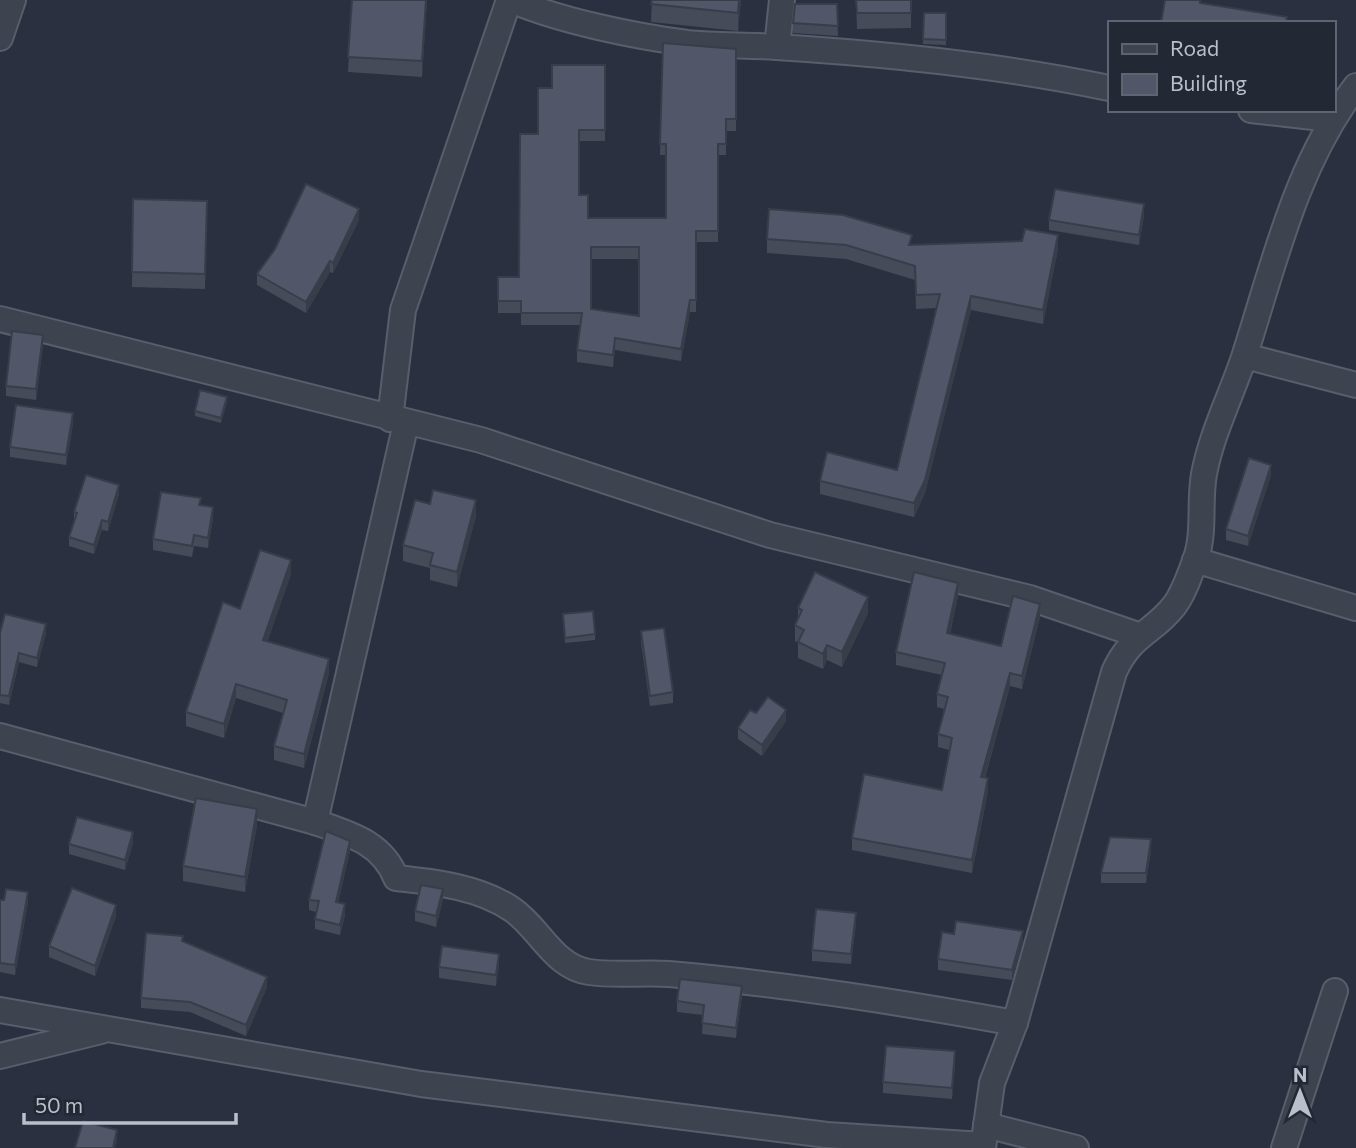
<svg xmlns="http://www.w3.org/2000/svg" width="1356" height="1148" font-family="Commissioner,sans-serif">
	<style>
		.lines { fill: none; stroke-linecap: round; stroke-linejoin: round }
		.minor-casing { stroke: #595e6a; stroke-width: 28 }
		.minor { stroke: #3e4350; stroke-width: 24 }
		.wall { fill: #464b59; fill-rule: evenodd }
		.shaded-wall { fill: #393d49 }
		.building { fill: #515768; stroke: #393d49; stroke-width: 2; fill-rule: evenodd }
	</style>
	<rect width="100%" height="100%" fill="#2a3040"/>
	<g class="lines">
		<g class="minor-casing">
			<g id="minor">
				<path d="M511 0C561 21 633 36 687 43 716 46 747 45 777 47 888 54 1001 65 1109 88"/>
				<path d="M0 38 13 0"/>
				<path d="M777 47 782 0"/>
				<path d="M1251 110 1331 119"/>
				<path d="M0 319 481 440 770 535 1030 598 1138 635"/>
				<path d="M1245 356 1356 385"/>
				<path d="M390 419 403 310 509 0"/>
				<path d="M1195 560 1356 608"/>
				<path d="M0 736 315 822C349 834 382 842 396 878 435 882 480 887 513 910 540 929 554 967 589 972 615 976 643 972 669 974 785 984 900 1002 1015 1023"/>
				<path d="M315 822 406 423"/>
				<path d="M0 1010 421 1084 827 1135 983 1145"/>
				<path d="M0 1056 101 1031"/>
				<path d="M986 1125 1076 1148"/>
				<path d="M983 1148 992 1083 1015 1023 1114 672C1131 634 1152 634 1174 606 1184 593 1190 574 1196 558 1205 532 1199 501 1204 474 1212 432 1232 394 1245 354 1275 261 1296 165 1356 86"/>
				<path d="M1284 1148 1335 991"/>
			</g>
		</g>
		<use href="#minor" class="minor"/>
	</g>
	<g class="wall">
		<path d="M352 0H427L422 77 348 72Z"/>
		<path d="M652 0H741L738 31 651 22Z"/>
		<path d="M856 0H911V28L857 29Z"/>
		<path d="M837 4 838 36 793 33V23Z"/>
		<path d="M924 13H946V45L923 44Z"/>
		<path d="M663 43 736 49V131H726V155H718V242H696V312H690L681 361 615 350 613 367 577 362V350L580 325H521V313H498V277H519L538 134 552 88 605 65V141H579V195L588 218H666V155H660ZM591 259H639V316L591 309Z"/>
		<path d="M133 199 207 201 205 289 132 287Z"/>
		<path d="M1144 215 1139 245 1049 230V220Z"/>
		<path d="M359 220 333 273 330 272 306 313 257 285V274Z"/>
		<path d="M767 239 1058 249 1043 324 971 310 925 493 914 517 820 494V481L897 470 937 308 916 309 915 280 846 259 767 253Z"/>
		<path d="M43 345 36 400 6 396V386Z"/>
		<path d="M227 402 221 423 195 416V411Z"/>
		<path d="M73 424 66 465 10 457V447Z"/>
		<path d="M1271 475 1248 546 1226 540V529Z"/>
		<path d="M119 494 108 531 102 530 94 554 69 546V537L74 521V512Z"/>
		<path d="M201 505 213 518 208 548 194 546 192 557 153 550V539Z"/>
		<path d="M476 516 457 587 430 580V568L403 561V545Z"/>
		<path d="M291 574 267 642 329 673 304 768 274 760V746L283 713 236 698 224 738 186 726V712L240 609Z"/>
		<path d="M958 596 950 634 1001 646 1040 617 1022 689 1010 686 985 778 988 791 972 873 852 850V838L942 790 949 750 938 747V734L944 709 937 707V694L942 675 896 665V652Z"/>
		<path d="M798 608 868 613 842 667 827 660 823 669 798 658V642L795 641V625L798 619Z"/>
		<path d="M563 614 595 634V640L565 643Z"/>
		<path d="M641 631 673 692V703L650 706 641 642Z"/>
		<path d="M0 633H46L37 667 19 662 9 705 0 703Z"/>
		<path d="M756 713 786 721 762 756 738 739V728Z"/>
		<path d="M257 825 245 892 183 881V866Z"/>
		<path d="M133 843 125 870 69 854V844Z"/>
		<path d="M1151 850 1146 883H1101V873Z"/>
		<path d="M350 851 338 903 345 915 340 935 315 929V919L316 912 309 910V900Z"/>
		<path d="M443 899 436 927 415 921V911Z"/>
		<path d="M0 900 28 902 15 975 0 972Z"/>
		<path d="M116 916 95 976 49 957V946Z"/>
		<path d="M856 923 851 964 812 961V950Z"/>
		<path d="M183 941 267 987 246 1036 190 1012 141 1008V998Z"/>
		<path d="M1023 941 1012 980 938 970V959Z"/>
		<path d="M499 965 496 986 439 978V967Z"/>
		<path d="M742 996 736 1038 702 1034 703 1015 677 1012V1001Z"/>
		<path d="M955 1062 952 1099 883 1093V1082Z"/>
	</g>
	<g class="shaded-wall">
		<path d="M426 0H427L422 77V61Z"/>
		<path d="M739 0H741L738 31V13Z"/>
		<path d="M1144 204V215L1139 245V235Z"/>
		<path d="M359 209V220L333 273V263Z"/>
		<path d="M1058 235V249L1043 324V310Z"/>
		<path d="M330 261V272L306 313V302Z"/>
		<path d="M971 296V310L925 493 914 517V503Z"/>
		<path d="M690 300V312L681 361V349Z"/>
		<path d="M43 335V345L36 400V389Z"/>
		<path d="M615 338V350L613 367V355Z"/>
		<path d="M227 397V402L221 423V418Z"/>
		<path d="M73 413V424L66 465V455Z"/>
		<path d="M1271 465V475L1248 546V536Z"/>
		<path d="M119 485V494L108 531V522Z"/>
		<path d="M476 500V516L457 587V572Z"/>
		<path d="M213 507V518L208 548V538Z"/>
		<path d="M102 520V530L94 554V545Z"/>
		<path d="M291 560V574L263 655V640Z"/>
		<path d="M958 583V596L947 646V633Z"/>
		<path d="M868 597V613L842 667V652Z"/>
		<path d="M1040 604V617L1022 689V676Z"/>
		<path d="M46 624V633L37 667V658Z"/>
		<path d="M827 645V660L823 669V654Z"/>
		<path d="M19 653V662L9 705V696Z"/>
		<path d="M329 659V673L304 768V754Z"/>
		<path d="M1010 673V686L981 790V777Z"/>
		<path d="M236 684V698L224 738V724Z"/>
		<path d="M786 710V721L762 756V745Z"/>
		<path d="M988 778V791L972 873V860Z"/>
		<path d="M257 809V825L245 892V877Z"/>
		<path d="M133 832V843L125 870V860Z"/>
		<path d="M1151 839V850L1146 883V873Z"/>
		<path d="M350 841V851L336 912V902Z"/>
		<path d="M443 889V899L436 927V916Z"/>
		<path d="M28 892V902L15 975V965Z"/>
		<path d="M345 904V915L340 935V925Z"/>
		<path d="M116 905V916L95 976V966Z"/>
		<path d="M856 913V923L851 964V954Z"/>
		<path d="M1023 931V941L1012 980V970Z"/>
		<path d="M499 954V965L496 986V975Z"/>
		<path d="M267 977V987L246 1036V1025Z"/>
		<path d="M742 986V996L736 1038V1028Z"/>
		<path d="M955 1051V1062L952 1099V1088Z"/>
		<path d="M117 1130V1141L115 1148H113Z"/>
	</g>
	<g class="building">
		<path d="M352 0H426L422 61 348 57Z"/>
		<path d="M652 0H739L738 13 651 4Z"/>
		<path d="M856 0H911V13H857Z"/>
		<path d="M1165 0H1200V3L1287 17 1286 23H1161Z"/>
		<path d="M795 4H837L838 26 793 23Z"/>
		<path d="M924 13H946V40L923 39Z"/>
		<path d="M663 43 736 49V119H726V144H718V231H696V300H690L681 349 615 338 613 355 577 350 582 313H521V301H498V277H519L520 134H538V88H552V65H605V130H579V195H588V218H666V144H660ZM591 247H639V316L591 309Z"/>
		<path d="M306 184 359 209 333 263 330 261 306 302 257 274 275 249Z"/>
		<path d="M1055 189 1144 204 1139 235 1049 220Z"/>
		<path d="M133 199 207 201 205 274 132 272Z"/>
		<path d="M769 209 843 215 912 235 909 245 1022 241 1025 229 1058 235 1043 310 971 296 925 480 914 503 820 481 827 452 897 470 940 294 916 295 915 266 846 245 767 239Z"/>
		<path d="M12 331 43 335 36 389 6 386Z"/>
		<path d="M200 390 227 397 221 418 195 411Z"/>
		<path d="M16 405 73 413 66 455 10 447Z"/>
		<path d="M1249 458 1271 465 1248 536 1226 529Z"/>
		<path d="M86 475 119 485 108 522 102 520 94 545 69 537 77 513 74 512Z"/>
		<path d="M433 490 476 500 457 572 430 565 433 553 403 545 415 500 430 504Z"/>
		<path d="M161 492 201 498 199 505 213 507 208 538 194 535 192 546 153 539Z"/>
		<path d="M260 550 291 560 263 640 329 659 304 754 274 746 287 700 236 684 224 724 186 712 223 602 240 609Z"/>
		<path d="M815 572 868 597 842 652 827 645 823 654 798 642 804 630 795 625 802 610 798 608Z"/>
		<path d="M914 572 958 583 947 633 1001 646 1013 596 1040 604 1022 676 1010 673 981 777 988 778 972 860 852 838 864 774 942 790 952 738 938 734 948 697 937 694 945 663 896 652Z"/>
		<path d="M593 611 595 634 565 638 563 614Z"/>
		<path d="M5 614 46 624 37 658 19 653 9 696 0 695V633Z"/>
		<path d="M664 628 673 692 650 696 641 631Z"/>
		<path d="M768 697 786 710 762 745 738 728 750 710 756 713Z"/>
		<path d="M196 798 257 809 245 877 183 866Z"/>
		<path d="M77 817 133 832 125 860 69 844Z"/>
		<path d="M326 831 350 841 336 902 345 904 340 925 315 919 319 901 309 900Z"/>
		<path d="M1110 837 1151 839 1146 873H1101Z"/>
		<path d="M421 885 443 889 436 916 415 911Z"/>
		<path d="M72 888 116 905 95 966 49 946Z"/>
		<path d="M6 889 28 892 15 965 0 963V900H4Z"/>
		<path d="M816 909 856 913 851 954 812 950Z"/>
		<path d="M956 921 1023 931 1012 970 938 959 942 932 954 934Z"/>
		<path d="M146 933 183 936 182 941 267 977 246 1025 190 1002 141 998Z"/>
		<path d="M442 946 499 954 496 975 439 967Z"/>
		<path d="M680 979 742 986 736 1028 702 1023 704 1005 677 1001Z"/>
		<path d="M886 1046 955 1051 952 1088 883 1082Z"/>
		<path d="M83 1121 117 1130 113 1148H75Z"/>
	</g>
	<rect x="1108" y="21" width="228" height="91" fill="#232835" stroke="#606471" stroke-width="2"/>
	<rect x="1122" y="44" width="35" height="10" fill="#3e4350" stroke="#606471" stroke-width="2"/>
	<text x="1170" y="56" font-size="21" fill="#bbbfca">Road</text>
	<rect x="1122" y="74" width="35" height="21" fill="#515768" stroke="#606471" stroke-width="2"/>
	<text x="1170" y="91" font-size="21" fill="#bbbfca">Building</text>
	<g transform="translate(1300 1092)" stroke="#232835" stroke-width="5" paint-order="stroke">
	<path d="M0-5L12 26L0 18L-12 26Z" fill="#bbbfca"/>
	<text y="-10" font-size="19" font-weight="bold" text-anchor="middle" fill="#bbbfca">N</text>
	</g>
	<path d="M24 1113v10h212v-10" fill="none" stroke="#bbbfca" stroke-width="3.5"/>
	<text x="35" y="1113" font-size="21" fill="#bbbfca" stroke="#232835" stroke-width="5" paint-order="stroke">50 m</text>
</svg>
